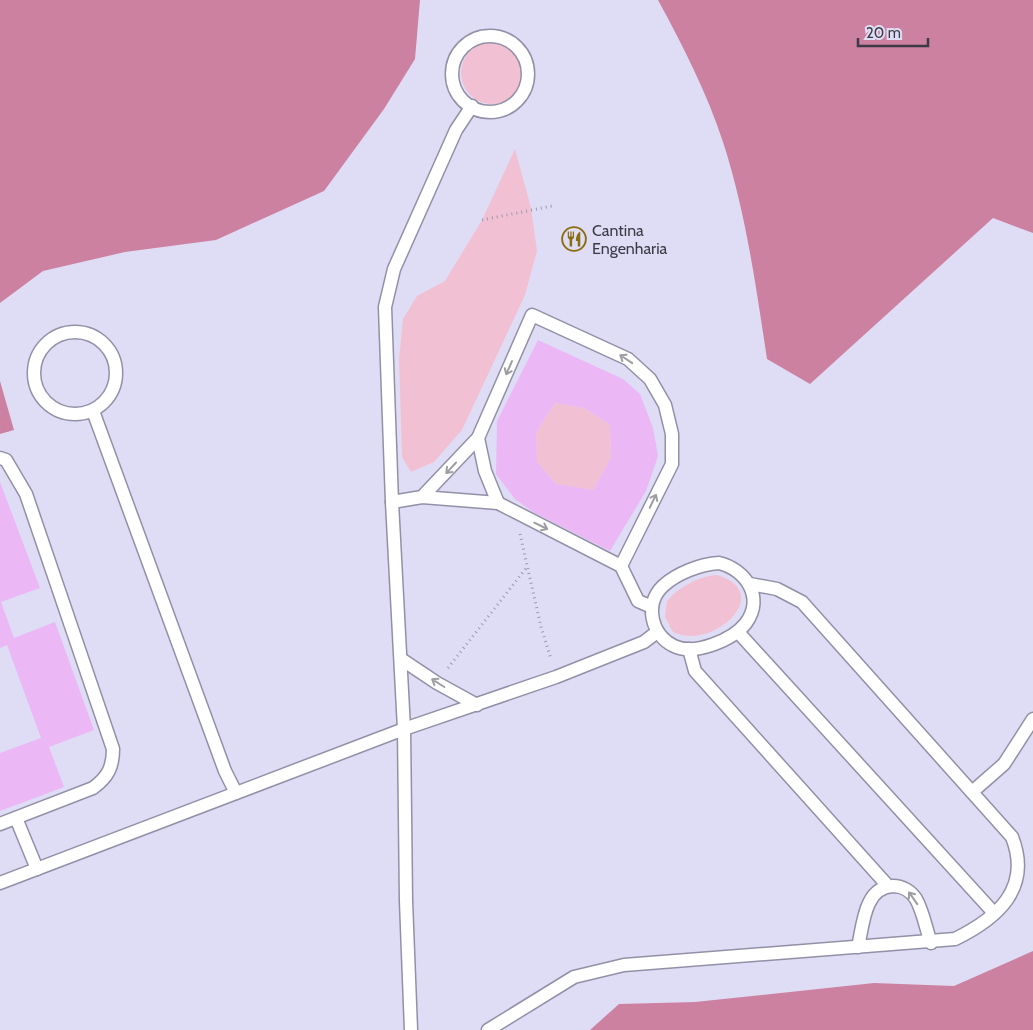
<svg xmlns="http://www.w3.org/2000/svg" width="1033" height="1030" font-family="Cabin,sans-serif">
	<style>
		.green { fill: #f2c0d3 }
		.forest { fill: #cd81a0 }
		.building { fill: #ebb7f4; fill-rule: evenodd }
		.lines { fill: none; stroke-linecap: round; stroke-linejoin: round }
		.lane-casing { stroke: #9290a6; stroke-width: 15 }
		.path { stroke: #9c9aad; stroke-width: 3; stroke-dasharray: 1 4; stroke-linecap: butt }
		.lane { stroke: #fff; stroke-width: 12 }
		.oneway { stroke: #9e9da2 }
		.labels { text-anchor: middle; stroke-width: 4.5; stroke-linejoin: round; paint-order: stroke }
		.poi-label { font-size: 16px; fill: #3c3b45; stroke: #dfddf5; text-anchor: start }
	</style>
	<rect width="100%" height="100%" fill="#dfddf5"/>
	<g class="green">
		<circle cx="492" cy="73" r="31"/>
		<path d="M515 149 531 208 537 251 525 295 462 430 434 462 411 472 402 457 399 359 403 319 417 296 445 281 482 220Z"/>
		<path d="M555 403 584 408 610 425 611 458 593 490 556 484 537 462 536 433Z"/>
		<path d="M717 575C777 593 711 652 673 632L665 617 667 601C678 587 700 576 717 575Z"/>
	</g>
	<g class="forest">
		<path d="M0 0H420L415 59 384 109 324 191 216 240 125 252 43 271 0 303Z"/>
		<path d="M658 0H1033V233L993 218 810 384 767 359C756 287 746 213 723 142 707 93 683 46 658 0Z"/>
		<path d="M0 381 14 430 0 434Z"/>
		<path d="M1033 951V1030H590L619 1004 695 1002 874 983 954 986Z"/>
	</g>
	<g class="building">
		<path d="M538 340 623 379 640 394 653 428 658 456 646 491 610 551 533 512 515 499 496 474 497 421ZM555 403 584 408 610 425 611 458 593 490 556 484 537 462 536 433Z"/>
		<path d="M0 482 40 588 1 602 14 638 55 622 94 730 49 747 64 787 0 811V753L41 738 7 645 0 648Z"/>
	</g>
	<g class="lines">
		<g class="lane-casing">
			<g id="lane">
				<circle cx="490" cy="74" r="38"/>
				<circle cx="75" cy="373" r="41"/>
				<path d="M93 411 225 771 236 793"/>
				<path d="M478 438 485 471 498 503"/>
				<path d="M0 458 6 460 26 494 113 749C113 767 108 777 93 788L0 824"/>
				<path d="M392 502 422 497 498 503 621 566 672 464V434L665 405 650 379 628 359 532 315 478 438 422 497"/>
				<path d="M719 563C745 569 765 597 746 623 733 640 694 656 674 646 651 635 644 604 663 586 677 573 701 564 719 563Z"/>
				<path d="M621 566 638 601 652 607"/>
				<path d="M738 632 994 913"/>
				<path d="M689 649 695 671 888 886"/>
				<path d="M401 659 437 683 477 705"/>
				<path d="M972 792 1004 764 1033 719"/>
				<path d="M16 818 37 869"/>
				<path d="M0 883 404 729 556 677 644 642 657 632"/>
				<path d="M858 947C863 926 864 887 893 886 902 886 911 891 916 899 923 911 926 929 931 943"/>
				<path d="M411 1030 406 901 404 729 392 502 385 307 394 269 456 130 472 106"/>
				<path d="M488 1030 574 977 624 965 955 939C998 918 1032 888 1012 837L802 602 777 589 750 584"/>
			</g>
		</g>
		<g class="path">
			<path d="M482 220 552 206"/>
			<path d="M520 534 541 627 551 659"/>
			<path d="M448 668 527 567"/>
		</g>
		<use href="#lane" class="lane"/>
	</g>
	<defs><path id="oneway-shaft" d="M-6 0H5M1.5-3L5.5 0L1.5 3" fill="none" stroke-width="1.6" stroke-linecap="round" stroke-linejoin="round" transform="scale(1.25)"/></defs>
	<g class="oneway">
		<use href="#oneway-shaft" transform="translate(626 359) rotate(-146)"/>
		<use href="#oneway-shaft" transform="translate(509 368) rotate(114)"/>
		<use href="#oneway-shaft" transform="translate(451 468) rotate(133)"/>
		<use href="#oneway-shaft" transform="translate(653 501) rotate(-64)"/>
		<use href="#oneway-shaft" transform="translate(541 526) rotate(26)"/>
		<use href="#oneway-shaft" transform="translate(438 683) rotate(-148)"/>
		<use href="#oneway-shaft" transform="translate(913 898) rotate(-125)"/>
	</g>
	<defs>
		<g id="restaurant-ring" transform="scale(1.25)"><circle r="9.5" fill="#dfddf5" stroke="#8a6d0e" stroke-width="1.5"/><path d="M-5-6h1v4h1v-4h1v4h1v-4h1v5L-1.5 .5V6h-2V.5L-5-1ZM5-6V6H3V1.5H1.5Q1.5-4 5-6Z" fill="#8a6d0e"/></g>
	</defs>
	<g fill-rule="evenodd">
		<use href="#restaurant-ring" x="574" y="239"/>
	</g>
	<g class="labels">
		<g class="poi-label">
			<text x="592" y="236">Cantina<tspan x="592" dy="18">Engenharia</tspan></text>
		</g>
	</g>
	<path d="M858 38v8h70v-8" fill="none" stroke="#3c3b45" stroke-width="2.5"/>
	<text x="866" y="38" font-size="15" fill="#3c3b45" stroke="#dfddf5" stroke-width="4" paint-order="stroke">20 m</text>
</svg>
